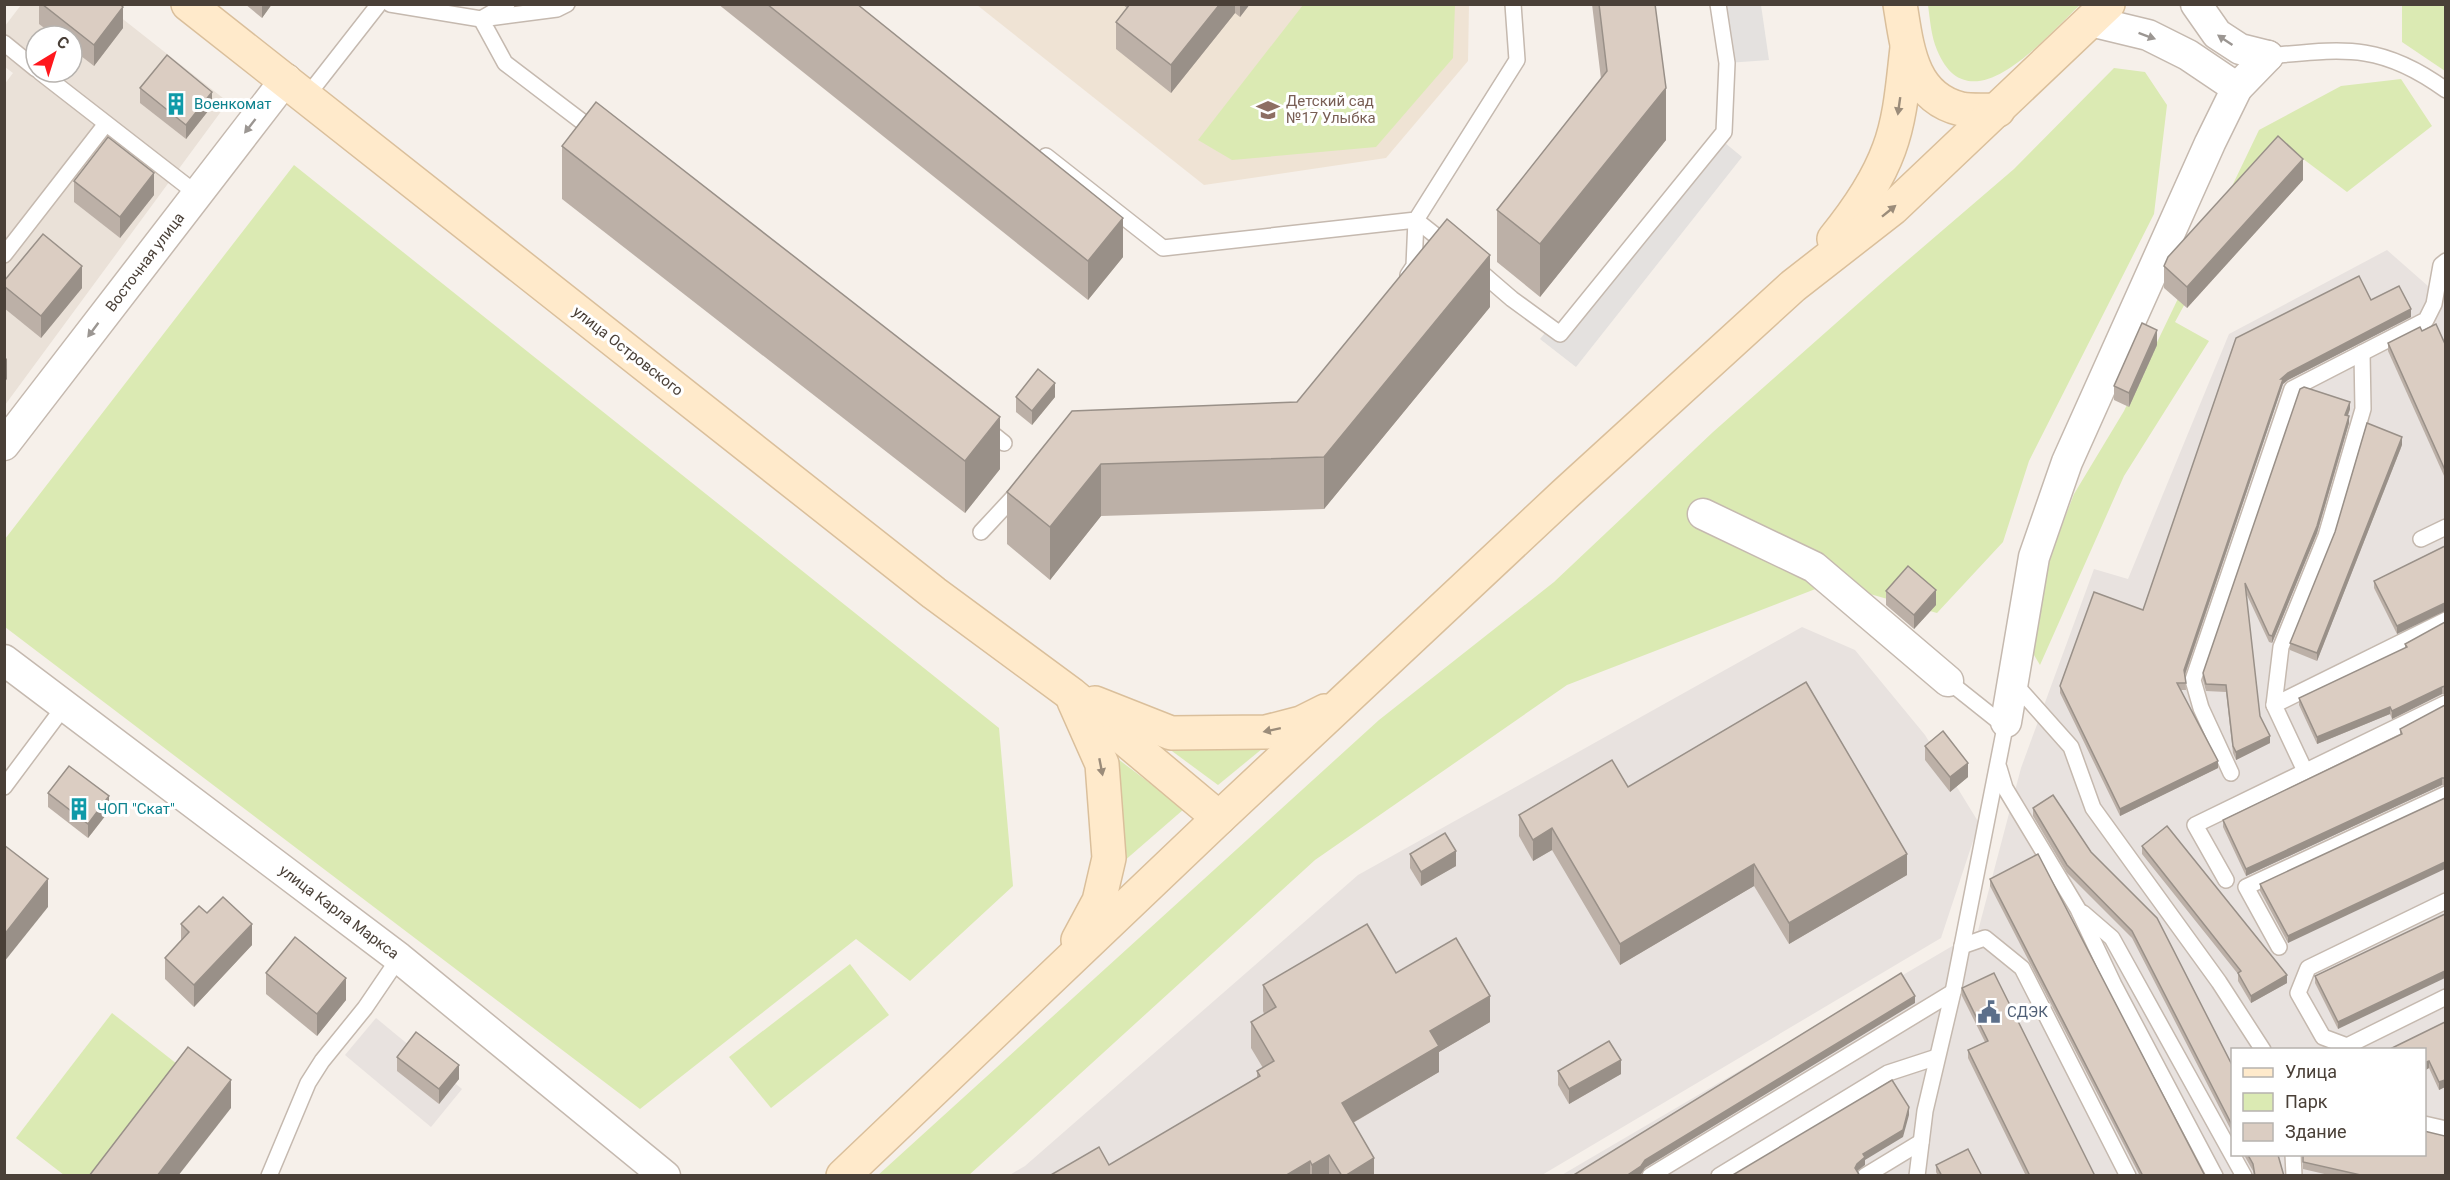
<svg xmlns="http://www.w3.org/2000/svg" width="2450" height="1180" font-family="Roboto,sans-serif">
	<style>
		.residential { fill: #eae1d8; fill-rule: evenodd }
		.industrial { fill: #e8e2df; fill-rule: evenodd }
		.education { fill: #efe3d4 }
		.green { fill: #dbeab3 }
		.parking { fill: #e4e1df }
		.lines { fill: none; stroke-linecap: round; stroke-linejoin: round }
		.lane-casing { stroke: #c5b9af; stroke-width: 18 }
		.street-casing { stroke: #c5b9af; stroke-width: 33 }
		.secondary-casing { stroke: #dabf9b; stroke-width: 36 }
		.lane { stroke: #fff; stroke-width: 15 }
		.street { stroke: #fff; stroke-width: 30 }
		.secondary { stroke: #ffeacb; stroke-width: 33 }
		.wall { fill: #bcb0a7 }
		.shaded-wall { fill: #999088 }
		.building { fill: #dbcdc2; stroke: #999088; stroke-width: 1.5 }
		.oneway { fill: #9b9692 }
		.oneway2 { fill: #9b8c7a }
		.labels { text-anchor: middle; stroke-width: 6; stroke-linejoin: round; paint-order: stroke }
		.education-label { font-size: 15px; fill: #785e54; stroke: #fff; text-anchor: start }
		.culture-label { font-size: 15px; fill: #0d838f; stroke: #fff; text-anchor: start }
		.street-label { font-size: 15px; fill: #4a4038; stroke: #fff }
		.service-label { font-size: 15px; fill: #4e5e75; stroke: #fff; text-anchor: start }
	</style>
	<rect width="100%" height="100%" fill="#f6f0ea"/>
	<path class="residential" d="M21 5H105L228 102 5 405 4 85 13 73 5 67V26ZM36 36H72V72H36Z"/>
	<g class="industrial">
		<path d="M2387 250 2445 301V1175L1560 1176 1978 931 2021 768 2094 569 2128 579 2229 334ZM2232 1050H2424V1154H2232Z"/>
		<path d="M1802 627 1855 650 1925 735 1979 823 1941 938 1542 1175 1008 1176 1025 1166 1358 875Z"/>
		<path d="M376 1018 462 1089 431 1127 345 1055Z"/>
	</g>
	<path class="education" d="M977 5H1469L1468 61 1386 158 1204 185Z"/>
	<g class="green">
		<path d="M1303 5H1455L1453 58 1376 147 1232 160 1198 140Z"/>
		<path d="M1928 5V4L2080 5C2047 35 1970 130 1937 50 1931 36 1930 19 1928 5Z"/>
		<path d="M2402 5H2445V71L2402 42Z"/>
		<path d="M2114 68 2145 72 2167 105 2154 214 2029 461 2003 542 1937 613 1831 583 1567 685 1315 860 969 1175 877 1176 1379 720 1554 582 1713 432 1887 278 2014 169Z"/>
		<path d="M2401 79 2432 126 2347 192 2286 146 2260 165 2175 322 2209 341 2124 476 2040 665 2028 645 2052 551 2074 494 2124 411 2259 130 2341 86Z"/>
		<path d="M294 165 999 728 1013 886 910 981 856 939 640 1109 5 627V539Z"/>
		<path d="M1157 740 1268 744 1218 785Z"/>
		<path d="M1114 756 1184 809 1123 862Z"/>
		<path d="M850 964 889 1015 771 1108 729 1057Z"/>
		<path d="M112 1013 177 1064 91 1175H64L16 1138Z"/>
	</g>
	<g class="parking">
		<path d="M1718 5H1761L1769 60 1727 63Z"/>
		<path d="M1719 138 1742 157 1576 367 1540 339 1550 327 1559 333Z"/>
	</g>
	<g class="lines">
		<g class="lane-casing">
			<g id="lane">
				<path d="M390 4 481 19 507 4"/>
				<path d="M567 4 557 9 481 19 505 63 597 133"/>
				<path d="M4 43 36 69"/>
				<path d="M2268 56C2343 49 2380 42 2446 90"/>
				<path d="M40 72 197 194"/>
				<path d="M307 96 379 4"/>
				<path d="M1046 156 1163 248 1416 220 1517 60 1513 4"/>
				<path d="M1416 220 1450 247"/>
				<path d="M4 255 105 125"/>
				<path d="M1476 268 1512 299 1560 334 1724 132 1727 63 1718 4"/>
				<path d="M1408 275 1414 266 1416 220"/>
				<path d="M984 427 1004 443"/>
				<path d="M981 532 1021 489"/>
				<path d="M2421 539 2446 527"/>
				<path d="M2013 682 2071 747 2093 808 2219 982 2263 1050"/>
				<path d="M2274 705 2281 647 2326 536 2363 409 2362 353"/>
				<path d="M1999 768 2005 788 2078 909 2114 985 2215 1176"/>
				<path d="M2305 771 2274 705 2446 620"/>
				<path d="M2231 773 2201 708 2193 680 2292 389 2426 320 2434 304 2441 265 2446 261"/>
				<path d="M4 787 66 704"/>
				<path d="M2226 880 2195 825 2446 703"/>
				<path d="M2446 901 2308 968 2298 993 2323 1037 2347 1046 2446 997"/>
				<path d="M2083 913 2112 938 2244 1176"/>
				<path d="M1962 946 1985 938 2022 968 2128 1176"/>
				<path d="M2279 947 2246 887 2446 794"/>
				<path d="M2424 1124 2446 1129"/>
				<path d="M2293 1154 2294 1176"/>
				<path d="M269 1176 308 1083 322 1061 365 1008 399 958"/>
				<path d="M1650 1176 1953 992"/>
				<path d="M1719 1176 1888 1073 1937 1057"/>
				<path d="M1865 1176 1921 1142"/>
				<path d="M1917 1176 1925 1111 1953 992 2006 722 1997 720 1948 681"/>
			</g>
		</g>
		<g class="street-casing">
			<g id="street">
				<path d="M2196 4 2217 34 2240 49 2268 56"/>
				<path d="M2090 21 2148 35 2188 55 2237 88"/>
				<path d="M4 445 286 79"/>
				<path d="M1703 514 1814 567 1948 681"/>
				<path d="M4 660 399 958 665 1176"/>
				<path d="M2006 722 2034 557 2067 462 2210 143 2237 88 2268 56"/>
			</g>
		</g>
		<g class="secondary-casing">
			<g id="secondary">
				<path d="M188 4 934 593 1071 694 1219 818"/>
				<path d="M1900 4C1907 47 1911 97 1961 109 1972 111 1986 110 1998 110"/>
				<path d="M1834 239C1856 212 1877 182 1889 149 1901 117 1903 81 1907 48"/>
				<path d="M1074 701 1102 764 1109 858 1099 901 1078 940"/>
				<path d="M1095 703 1171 733 1266 732 1301 723 1325 711"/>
				<path d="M843 1176 1219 818 1565 494 1793 286 1893 208 2108 4"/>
			</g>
		</g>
		<use href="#lane" class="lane"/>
		<use href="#street" class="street"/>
		<use href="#secondary" class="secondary"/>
	</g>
	<g class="wall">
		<path d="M39 4H120L123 28 94 66 72 49V36H55L39 24Z"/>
		<path d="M245 4H272L262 18Z"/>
		<path d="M718 4H857L1123 257 1088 300Z"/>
		<path d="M1122 4H1250L1240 17 1235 13 1171 93 1116 49V22L1127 8Z"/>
		<path d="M1592 4H1655L1666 140 1540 297 1497 262V210L1601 79Z"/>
		<path d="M140 88 212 106 186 139 140 103Z"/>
		<path d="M562 146 1000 469 965 513 562 199Z"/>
		<path d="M2303 180 2187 308 2164 288V266Z"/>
		<path d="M74 181 154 195 120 238 74 202Z"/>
		<path d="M4 281 82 288 41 338 4 308Z"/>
		<path d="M2371 300 2411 317 2288 380 2283 384 2185 675 2186 690H2181L2218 768 2120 816 2060 693V686L2143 610 2236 338Z"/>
		<path d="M1490 307 1324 509 1101 516 1050 580 1007 544V492L1297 402Z"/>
		<path d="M2422 331 2445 344V478L2388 351V343Z"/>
		<path d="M2157 345 2129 407 2114 400V386Z"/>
		<path d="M2300 389 2350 409 2348 416 2349 423 2317 533 2272 643 2269 642 2246 593 2260 716 2270 743 2236 760 2233 753 2226 692 2206 691 2203 680V673Z"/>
		<path d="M1016 397H1055L1032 425 1016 412Z"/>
		<path d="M2402 445 2317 661 2290 650V643Z"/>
		<path d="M2445 546 2397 634 2374 588V581Z"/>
		<path d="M1886 591 1936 605 1914 629 1886 605Z"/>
		<path d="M2445 622V694H2442L2392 719 2390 714 2317 744 2299 705V698L2405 648V644Z"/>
		<path d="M2445 705V786L2442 785 2246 876 2223 827V820L2400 736V729Z"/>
		<path d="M1925 746 1968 777 1950 792 1925 760Z"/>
		<path d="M1628 787 1907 875 1789 944 1754 886 1620 965 1552 850 1533 861 1519 836V815Z"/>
		<path d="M48 793 109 811 88 838 48 807Z"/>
		<path d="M2053 795 2232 1065V1132L2132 938 2067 873 2033 816V808Z"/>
		<path d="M2445 798 2288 943 2260 891V884Z"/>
		<path d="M2142 846 2287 983 2251 1003 2238 981V974L2142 854Z"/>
		<path d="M1410 854 1456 866 1421 886 1410 868Z"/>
		<path d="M1990 879 2205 1176H2140L1990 886Z"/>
		<path d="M207 913 252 945 194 1007 165 979V958L181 941V924Z"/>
		<path d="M2445 914 2338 1029 2315 983V976Z"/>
		<path d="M266 973 346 1000 317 1036 266 994Z"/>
		<path d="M1396 973 1490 1022 1439 1052V1072L1353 1123 1374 1176H1049L1109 1165 1257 1078V1071L1263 1068 1251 1048V1022L1264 1014 1263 1011V985Z"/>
		<path d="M1962 988 2095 1176H2026L1968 1058V1050L1985 1042 1962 996Z"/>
		<path d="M2445 1022V1087L2439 1090 2429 1068 2424 1071V1050Z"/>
		<path d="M397 1057 459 1079 439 1104 397 1071Z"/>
		<path d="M1558 1071 1621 1074 1569 1104 1558 1085Z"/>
		<path d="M2244 1155H2278L2284 1176H2254L2253 1171Z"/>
		<path d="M2303 1155 2445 1176H2333L2303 1169Z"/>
		<path d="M1936 1165 1982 1176H1938L1936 1172Z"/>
	</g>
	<g class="shaded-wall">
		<path d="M262 4H272L262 18Z"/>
		<path d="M1220 4H1235V13L1171 93V65Z"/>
		<path d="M1240 4H1250L1240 17Z"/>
		<path d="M123 7V28L94 66V45Z"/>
		<path d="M1666 88V140L1540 297V244Z"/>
		<path d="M212 92V106L186 139V125Z"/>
		<path d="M2303 159V180L2187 308V287Z"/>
		<path d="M154 173V195L120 238V217Z"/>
		<path d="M1123 218V257L1088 300V261Z"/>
		<path d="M1490 255V307L1324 509V457Z"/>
		<path d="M82 266V288L41 338V316Z"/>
		<path d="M2411 309V317L2288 380 2283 384 2184 677V670L2281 379 2288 373Z"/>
		<path d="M2157 330V345L2129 407V393Z"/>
		<path d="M7 358V379L4 383V361Z"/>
		<path d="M1055 383V397L1032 425V411Z"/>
		<path d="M2350 402V409L2345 422V415Z"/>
		<path d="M2349 416V423L2317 533 2272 643V636Z"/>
		<path d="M1000 417V469L965 513V461Z"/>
		<path d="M2402 437V445L2317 661V653Z"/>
		<path d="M1101 464V516L1050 580V527Z"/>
		<path d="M1936 590V605L1914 629V615Z"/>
		<path d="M2445 603V611L2397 634V626Z"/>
		<path d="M2442 687V694L2392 719V711Z"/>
		<path d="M2390 707V714L2317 744V737Z"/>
		<path d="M2270 736V743L2236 760V752Z"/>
		<path d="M2218 761V768L2120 816V809Z"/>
		<path d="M1968 763V777L1950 792V777Z"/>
		<path d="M2442 778V785L2246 876V869Z"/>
		<path d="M109 796V811L88 838V824Z"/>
		<path d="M1552 828V850L1533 861V840Z"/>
		<path d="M1456 851V866L1421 886V872Z"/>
		<path d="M1907 854V875L1789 944V923Z"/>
		<path d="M2445 862V869L2288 943V936Z"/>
		<path d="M1754 864V886L1620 965V944Z"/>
		<path d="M48 879V907L4 962V935Z"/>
		<path d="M252 924V945L194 1007V985Z"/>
		<path d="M2445 971V978L2338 1029V1022Z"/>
		<path d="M2287 975V983L2251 1003V996Z"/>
		<path d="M346 978V1000L317 1036V1014Z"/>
		<path d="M1490 996V1022L1439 1052V1072L1342 1129V1103L1430 1031Z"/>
		<path d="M1915 996V1003L1645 1168 1641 1174 1638 1176H1626L1645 1160Z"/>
		<path d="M1621 1060V1074L1569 1104V1089Z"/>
		<path d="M2429 1061V1068L2424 1071V1063Z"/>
		<path d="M459 1065V1079L439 1104V1089Z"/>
		<path d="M231 1080V1108L178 1176H157Z"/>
		<path d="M2445 1080V1087L2439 1090V1082Z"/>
		<path d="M1909 1107V1115L1903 1137 1865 1160V1165L1857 1171 1855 1168 1857 1164 1863 1154Z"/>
		<path d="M1329 1155V1176H1312V1165Z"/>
		<path d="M1374 1158V1176H1345Z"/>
		<path d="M1310 1161V1176H1285Z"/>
	</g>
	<g class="building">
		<path d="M42 4H120L123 7 94 45Z"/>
		<path d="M767 4H857L1123 218 1088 261Z"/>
		<path d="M1130 4H1220L1171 65 1116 22Z"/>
		<path d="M1599 4H1655L1666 88 1540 244 1497 210 1607 71Z"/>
		<path d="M167 55 212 92 186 125 140 88Z"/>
		<path d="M596 102 1000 417 965 461 562 146Z"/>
		<path d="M2278 136 2303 159 2187 287 2164 266 2168 257Z"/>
		<path d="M108 137 154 173 120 217 74 181Z"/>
		<path d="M1447 219 1490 255 1324 457 1101 464 1050 527 1007 492 1072 411 1297 402Z"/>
		<path d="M43 234 82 266 41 316 4 286V281Z"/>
		<path d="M2359 276 2371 300 2399 286 2411 309 2288 373 2281 379H2283L2184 670 2186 683H2177L2218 761 2120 809 2060 686 2094 592 2143 610 2236 338Z"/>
		<path d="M2142 323 2157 330 2129 393 2114 386Z"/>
		<path d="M2436 324 2445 344V470L2388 343 2420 327 2422 331Z"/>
		<path d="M1038 369 1055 383 1032 411 1016 397Z"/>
		<path d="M2304 387 2350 402 2345 415 2349 416 2317 526 2272 636 2269 635 2245 583 2260 716 2270 736 2236 752 2233 746 2226 685 2206 684 2203 673 2300 389Z"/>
		<path d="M2367 423 2402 437 2317 653 2290 643 2335 532Z"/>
		<path d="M2445 546V603L2397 626 2374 581Z"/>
		<path d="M1908 566 1936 590 1914 615 1886 591Z"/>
		<path d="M2445 622V686L2442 687 2392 711 2390 707 2317 737 2299 698 2407 647 2405 644Z"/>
		<path d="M1806 682 1907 854 1789 923 1754 864 1620 944 1552 828 1533 840 1519 815 1612 760 1628 787Z"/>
		<path d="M2445 705V778H2442L2246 869 2223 820 2402 734 2400 729Z"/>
		<path d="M1943 731 1968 763 1950 777 1925 746Z"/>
		<path d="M69 766 109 796 88 824 48 793Z"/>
		<path d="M2053 795 2091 852 2157 918 2232 1065V1125L2132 931 2067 865 2033 808Z"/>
		<path d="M2445 798V862L2288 936 2260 884Z"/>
		<path d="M2167 826 2287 975 2251 996 2238 973 2241 971 2142 846Z"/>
		<path d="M1445 833 1456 851 1421 872 1410 854Z"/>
		<path d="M4 845 48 879 4 935Z"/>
		<path d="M2038 854 2205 1176H2143L1990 879Z"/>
		<path d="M223 897 252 924 194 985 165 958 189 932 181 924 199 906 207 913Z"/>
		<path d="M2445 914V971L2338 1022 2315 976Z"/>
		<path d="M1367 924 1396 973 1456 938 1490 996 1430 1031 1439 1046 1342 1103 1374 1158 1345 1176H1342L1329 1155 1312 1165 1310 1161 1285 1176H1049L1099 1147 1109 1165 1260 1076 1257 1071 1274 1061 1251 1022 1276 1007 1263 985Z"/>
		<path d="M295 937 346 978 317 1014 266 973Z"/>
		<path d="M1901 973 1915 996 1645 1160 1641 1166 1626 1176H1572Z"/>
		<path d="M1994 973 2095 1176H2030L1968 1050 1988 1041 1962 988Z"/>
		<path d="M2445 1022V1080L2439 1082 2429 1061 2424 1063V1050H2388Z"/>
		<path d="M416 1032 459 1065 439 1089 397 1057Z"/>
		<path d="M1609 1041 1621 1060 1569 1089 1558 1071Z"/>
		<path d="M188 1047 231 1080 157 1176H89Z"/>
		<path d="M1892 1080 1909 1107 1903 1130 1863 1154 1865 1157 1857 1164 1855 1168 1860 1176H1731Z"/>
		<path d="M2424 1131 2445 1136V1176H2365L2303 1162V1155H2424Z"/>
		<path d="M1968 1149 1982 1176H1942L1936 1165Z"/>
		<path d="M2248 1155H2278L2284 1176H2255L2253 1164Z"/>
	</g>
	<defs><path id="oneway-solid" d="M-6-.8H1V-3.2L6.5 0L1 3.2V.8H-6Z" transform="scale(1.5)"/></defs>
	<g class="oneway">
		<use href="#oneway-solid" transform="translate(2147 36) rotate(20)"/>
		<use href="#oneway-solid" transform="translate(2225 40) rotate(-146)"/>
		<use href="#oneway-solid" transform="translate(250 126) rotate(128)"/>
		<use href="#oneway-solid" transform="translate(93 330) rotate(127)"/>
	</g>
	<g class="oneway2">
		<use href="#oneway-solid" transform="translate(1899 106) rotate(98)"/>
		<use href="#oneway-solid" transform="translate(1889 211) rotate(-39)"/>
		<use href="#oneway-solid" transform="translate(1272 730) rotate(168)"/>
		<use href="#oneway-solid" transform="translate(1101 767) rotate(79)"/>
	</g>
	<defs>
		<g id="building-bare" transform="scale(1.8)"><path d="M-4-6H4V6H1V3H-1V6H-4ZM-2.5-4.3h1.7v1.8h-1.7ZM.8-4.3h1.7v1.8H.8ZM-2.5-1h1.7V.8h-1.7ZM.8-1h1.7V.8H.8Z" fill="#0f9aa8" stroke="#fff" stroke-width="2.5" paint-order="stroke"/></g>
		<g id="school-bare" transform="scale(1.8)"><path d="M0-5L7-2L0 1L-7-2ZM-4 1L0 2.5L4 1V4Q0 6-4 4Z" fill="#8d6e63" stroke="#fff" stroke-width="2.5" paint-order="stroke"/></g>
		<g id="civic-bare" transform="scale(1.8)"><path d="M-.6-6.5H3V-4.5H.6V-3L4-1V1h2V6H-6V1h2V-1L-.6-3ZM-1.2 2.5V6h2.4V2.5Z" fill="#5c6f8a" stroke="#fff" stroke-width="2.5" paint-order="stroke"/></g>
	</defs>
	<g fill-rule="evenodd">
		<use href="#building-bare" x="176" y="104"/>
		<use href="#school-bare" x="1268" y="110"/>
		<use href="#building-bare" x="79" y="809"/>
		<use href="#civic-bare" x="1989" y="1012"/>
	</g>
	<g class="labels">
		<g class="education-label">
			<text x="1286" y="106">Детский сад<tspan x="1286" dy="17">№17 Улыбка</tspan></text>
		</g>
		<g class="culture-label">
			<text x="194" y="109">Военкомат</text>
			<text x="97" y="814">ЧОП "Скат"</text>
		</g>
		<g class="street-label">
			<text transform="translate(145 262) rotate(-53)" y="5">Восточная улица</text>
			<text transform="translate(628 351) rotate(38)" y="5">улица Островского</text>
			<text transform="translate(339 912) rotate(37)" y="5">улица Карла Маркса</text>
		</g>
		<g class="service-label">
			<text x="2007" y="1017">СДЭК</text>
		</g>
	</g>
	<rect width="2450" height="1180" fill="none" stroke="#4a4038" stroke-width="12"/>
	<rect x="2231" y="1048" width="195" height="108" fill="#ffffff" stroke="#b7b3af" stroke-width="1.5"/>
	<rect x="2243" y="1068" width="30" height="9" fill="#ffeacb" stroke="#b7b3af" stroke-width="1.5"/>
	<text x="2285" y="1078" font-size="18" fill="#4a4038">Улица</text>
	<rect x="2243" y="1093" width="30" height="18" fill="#dbeab3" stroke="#b7b3af" stroke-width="1.5"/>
	<text x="2285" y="1108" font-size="18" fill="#4a4038">Парк</text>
	<rect x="2243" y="1123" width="30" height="18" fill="#dbcdc2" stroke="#b7b3af" stroke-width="1.5"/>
	<text x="2285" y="1138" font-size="18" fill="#4a4038">Здание</text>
	<g transform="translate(54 54) rotate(38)"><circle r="28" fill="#ffffff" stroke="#b7b3af" stroke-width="1.5"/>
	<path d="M0-4.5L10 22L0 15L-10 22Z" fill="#ff181d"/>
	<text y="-9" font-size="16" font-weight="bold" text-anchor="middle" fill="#4a4038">С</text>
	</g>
</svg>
